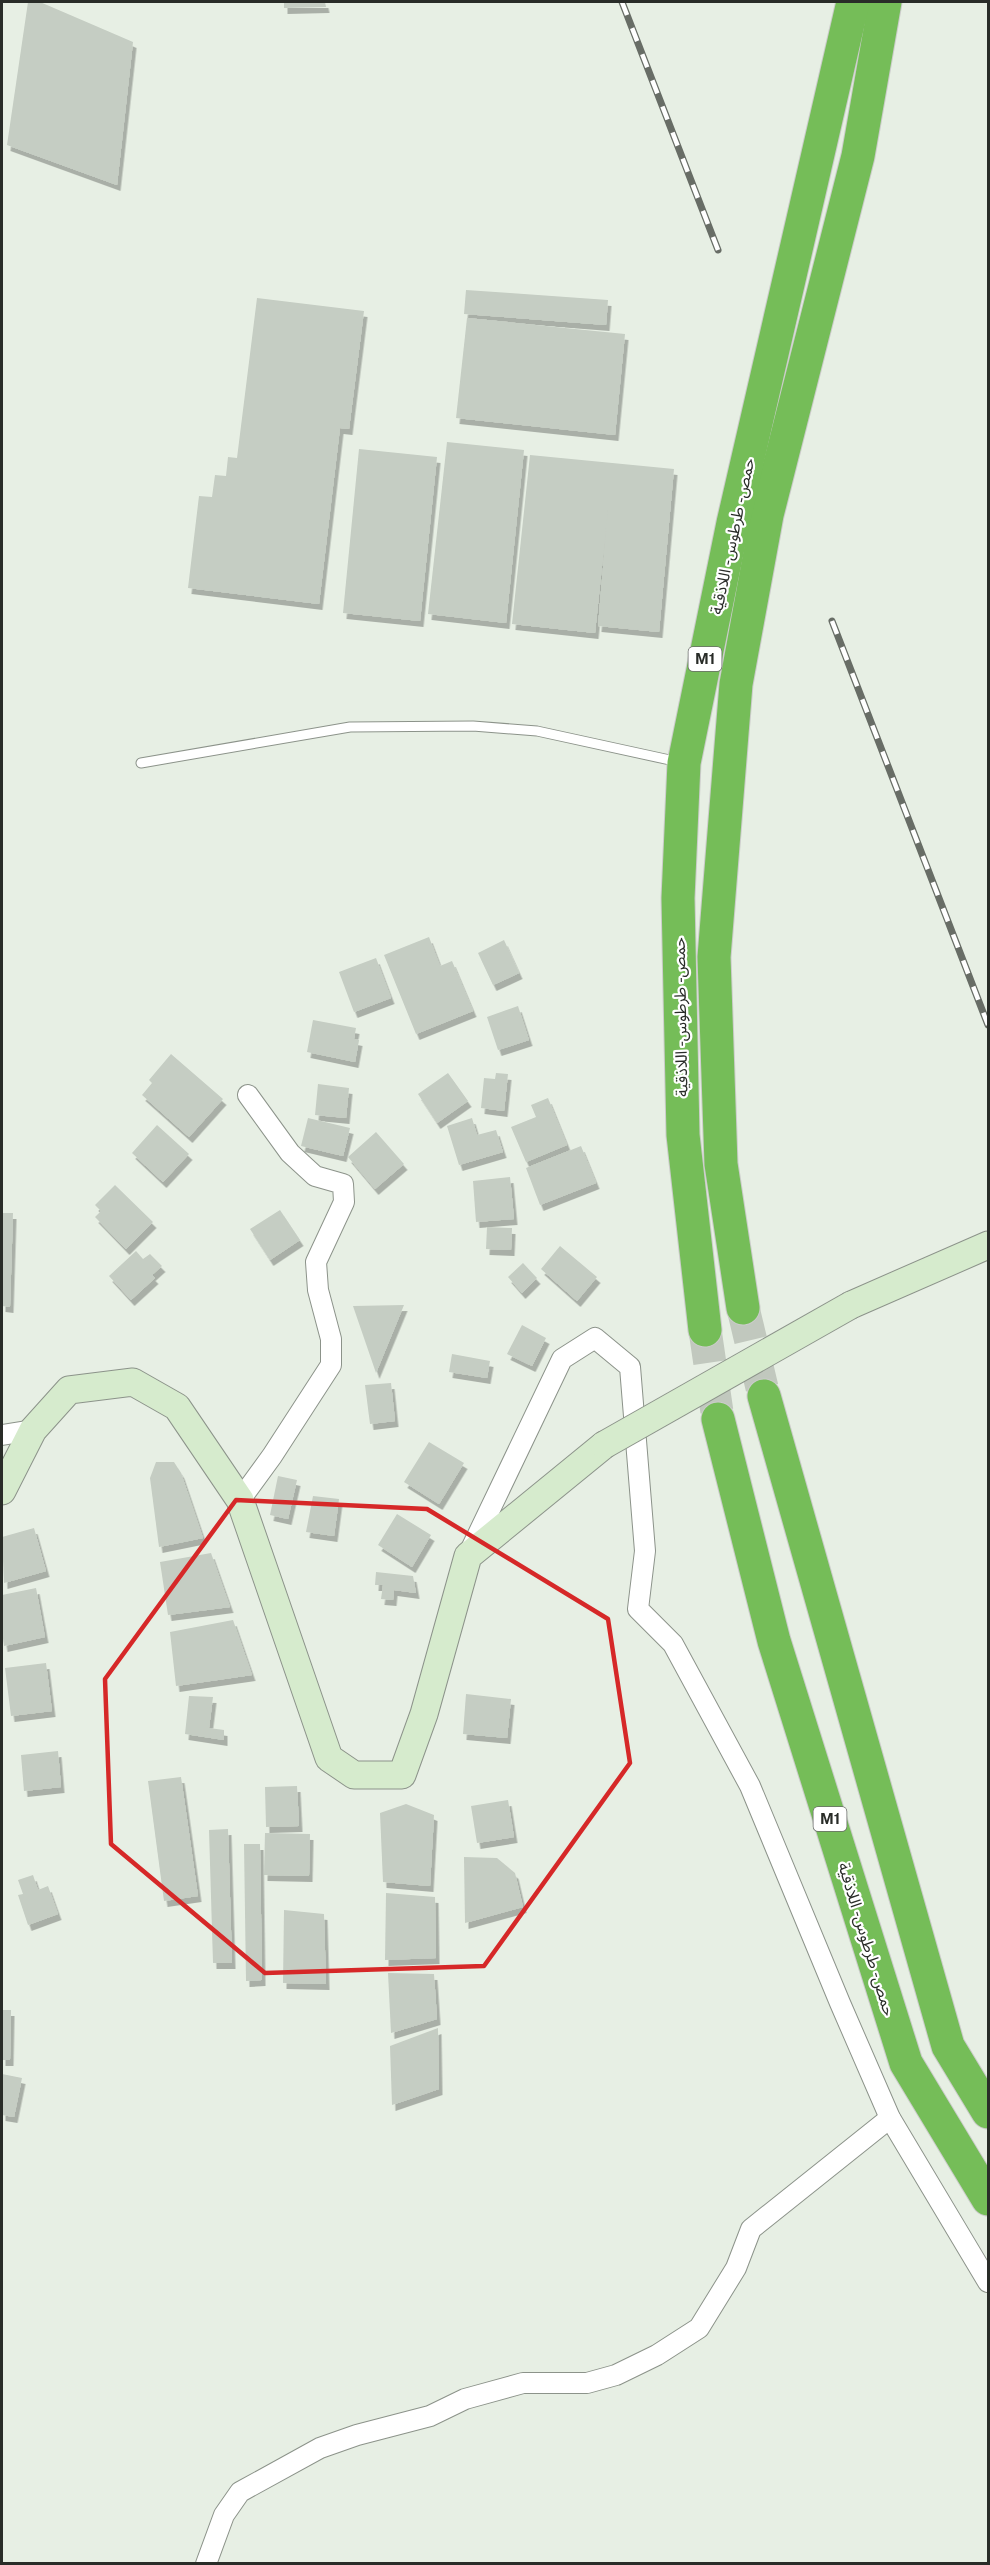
<svg xmlns="http://www.w3.org/2000/svg" width="990" height="2565" font-family="'Public Sans','Noto Sans Arabic',sans-serif">
	<style>
		.building { fill: #c5cdc3; filter: url(#shadow) }
		.lines { fill: none; stroke-linecap: round; stroke-linejoin: round }
		.highway-tunnel { stroke: #c1c8be; stroke-width: 33; stroke-dasharray: 33 16; stroke-linecap: butt }
		.lane-casing { stroke: #8c938a; stroke-width: 11 }
		.street-casing { stroke: #8c938a; stroke-width: 22 }
		.secondary-casing { stroke: #8c938a; stroke-width: 29 }
		.highway-casing { stroke: #cccccb; stroke-width: 35 }
		.lane { stroke: #fff; stroke-width: 9 }
		.street { stroke: #fff; stroke-width: 20 }
		.secondary { stroke: #d6ebcd; stroke-width: 27 }
		.highway { stroke: #75bd58; stroke-width: 33 }
		.rail-casing { stroke: #686d66; stroke-width: 7 }
		.rail { stroke: #fff; stroke-width: 4.5; stroke-dasharray: 14; stroke-linecap: butt }
		.secondary-bridge-casing { stroke: #8c938a; stroke-width: 29; stroke-linecap: butt }
		.secondary-bridge { stroke: #d6ebcd; stroke-width: 27 }
		.marked { fill: none; stroke: #d62828; stroke-width: 4.5; stroke-linejoin: round }
		.labels { text-anchor: middle; stroke-width: 4.5; stroke-linejoin: round; paint-order: stroke }
		.shield { fill: #fff; stroke: #696b68; stroke-width: 1.5 }
		.shield-label { font-size: 15px; font-weight: bold; fill: #292c28 }
		.street-label { font-size: 16px; fill: #292c28; stroke: #fff }
	</style>
	<defs>
		<filter id="shadow"><feDropShadow dx="3.5" dy="6" stdDeviation="0" flood-color="#0004"/></filter>
	</defs>
	<rect width="100%" height="100%" fill="#e7efe4"/>
	<g class="building">
		<path d="M28 2H40L133 42 117 185 7 145Z"/>
		<path d="M284 2H325L326 7 284 8Z"/>
		<path d="M466 290 608 300 606 325 464 314Z"/>
		<path d="M257 298 364 311 349 429 340 428 319 604 188 588 199 496 212 497 215 475 226 476 228 457 237 458Z"/>
		<path d="M467 318 625 334 615 435 456 418Z"/>
		<path d="M447 442 524 450 506 623 428 614Z"/>
		<path d="M359 449 437 457 420 621 343 613Z"/>
		<path d="M530 455 674 469 659 632 598 626 608 509 595 633 512 624Z"/>
		<path d="M429 937 440 966 452 961 473 1011 416 1034 384 955Z"/>
		<path d="M504 940 519 973 493 985 478 953Z"/>
		<path d="M376 958 391 998 354 1012 339 972Z"/>
		<path d="M518 1006 529 1040 498 1050 487 1017Z"/>
		<path d="M313 1020 356 1028 354 1039 359 1040 355 1062 307 1052Z"/>
		<path d="M171 1054 223 1099 189 1137 142 1095 152 1083 149 1080Z"/>
		<path d="M448 1073 468 1101 437 1123 418 1094Z"/>
		<path d="M496 1073 508 1074 504 1111 481 1108 484 1078 495 1079Z"/>
		<path d="M318 1084 349 1088 346 1118 315 1115Z"/>
		<path d="M548 1098 567 1145 526 1162 511 1127 536 1117 531 1105Z"/>
		<path d="M308 1118 350 1128 343 1156 301 1146Z"/>
		<path d="M472 1118 477 1135 496 1130 503 1152 459 1165 447 1126Z"/>
		<path d="M157 1125 189 1154 163 1182 132 1153Z"/>
		<path d="M376 1132 404 1164 375 1189 348 1157Z"/>
		<path d="M581 1146 596 1183 540 1205 526 1168Z"/>
		<path d="M510 1177 514 1219 476 1222 473 1181Z"/>
		<path d="M115 1185 153 1222 126 1249 95 1217 101 1211 95 1205Z"/>
		<path d="M280 1210 300 1240 270 1260 250 1229Z"/>
		<path d="M2 1213H13L10 1307 2 1306Z"/>
		<path d="M487 1227 512 1228 511 1250 486 1249Z"/>
		<path d="M560 1246 597 1277 577 1301 541 1269Z"/>
		<path d="M136 1251 143 1259 150 1254 162 1266 152 1275 155 1278 131 1300 109 1276Z"/>
		<path d="M523 1263 537 1278 522 1293 508 1277Z"/>
		<path d="M404 1305 376 1373 353 1306Z"/>
		<path d="M522 1325 546 1338 532 1366 507 1354Z"/>
		<path d="M452 1354 490 1361 487 1378 449 1372Z"/>
		<path d="M391 1383 395 1421 370 1424 365 1385Z"/>
		<path d="M429 1442 464 1463 439 1504 404 1482Z"/>
		<path d="M156 1462H174L181 1473 203 1538 159 1547 150 1478Z"/>
		<path d="M278 1476 297 1480 288 1519 270 1515Z"/>
		<path d="M313 1496 339 1499 334 1536 306 1532Z"/>
		<path d="M397 1514 431 1535 412 1567 378 1545Z"/>
		<path d="M34 1528 46 1571 4 1583 2 1537Z"/>
		<path d="M211 1553 230 1607 168 1615 160 1562Z"/>
		<path d="M376 1572 413 1576 416 1593 394 1590 393 1600 381 1599 383 1585H375Z"/>
		<path d="M36 1588 45 1637 4 1646 2 1631V1595Z"/>
		<path d="M233 1620 252 1675 176 1686 170 1632Z"/>
		<path d="M46 1663 52 1711 11 1716 5 1668Z"/>
		<path d="M466 1694 511 1699 507 1738 463 1734Z"/>
		<path d="M189 1696 213 1697 209 1728 224 1730V1740L185 1734Z"/>
		<path d="M58 1751 61 1787 24 1791 21 1755Z"/>
		<path d="M181 1777 198 1896 164 1901 148 1781Z"/>
		<path d="M297 1786 299 1826 266 1827 265 1787Z"/>
		<path d="M508 1800 514 1837 477 1843 471 1806Z"/>
		<path d="M406 1804 434 1815 430 1886 383 1882 380 1813Z"/>
		<path d="M228 1829 232 1963H213L209 1830Z"/>
		<path d="M265 1833 310 1834 309 1876 264 1875Z"/>
		<path d="M244 1844H260L262 1980 246 1981Z"/>
		<path d="M464 1857 497 1858 515 1873 523 1907 465 1923Z"/>
		<path d="M33 1875 38 1890 48 1886 58 1914 28 1925 18 1895 23 1894 18 1880Z"/>
		<path d="M386 1893 435 1897 436 1958 385 1960Z"/>
		<path d="M284 1910 324 1914 326 1984 283 1983Z"/>
		<path d="M388 1973 434 1974 437 2019 391 2033Z"/>
		<path d="M2 2010H11L10 2060H2Z"/>
		<path d="M438 2028 439 2089 392 2105 390 2046Z"/>
		<path d="M2 2074 22 2078 14 2117 2 2115Z"/>
	</g>
	<g class="lines">
		<g class="highway-tunnel">
			<path d="M743 1308 764 1396"/>
			<path d="M705 1330 718 1419"/>
		</g>
		<g class="lane-casing">
			<path id="lane" d="M141 763 350 727 473 726 537 731 679 762"/>
		</g>
		<g class="street-casing">
			<g id="street">
				<path d="M2 1435 33 1430"/>
				<path d="M240 1500 272 1456 331 1365V1339L318 1290 316 1262 344 1202 343 1184 315 1176 290 1153 248 1095"/>
				<path d="M470 1551 562 1359 595 1338 630 1367 645 1551 638 1609 673 1644 750 1786 840 2003 890 2118 988 2282"/>
				<path d="M206 2564 224 2515 240 2492 320 2448 357 2435 430 2416 465 2399 523 2383H587L616 2375 657 2355 699 2328 736 2268 751 2229 890 2118"/>
			</g>
		</g>
		<g class="secondary-casing">
			<g id="secondary">
				<path d="M851 1305 988 1245"/>
				<path d="M2 1491 33 1430 69 1390 133 1382 177 1407 240 1500 329 1758 354 1775H402L424 1714 468 1556 604 1445"/>
			</g>
		</g>
		<g class="highway-casing">
			<g id="highway">
				<path d="M743 1308 721 1164 714 957 736 684 767 515 858 156 885 2"/>
				<path d="M705 1330 683 1135 678 898 684 763 733 523 853 2"/>
				<path d="M764 1396 948 2046 988 2112"/>
				<path d="M718 1419 774 1641 906 2063 988 2199"/>
			</g>
		</g>
		<use href="#lane" class="lane"/>
		<use href="#street" class="street"/>
		<use href="#secondary" class="secondary"/>
		<use href="#highway" class="highway"/>
		<g class="rail-casing">
			<g id="rail">
				<path d="M622 2 718 250"/>
				<path d="M832 621 988 1025"/>
			</g>
		</g>
		<use href="#rail" class="rail"/>
		<g class="secondary-bridge-casing">
			<path id="secondary-bridge" d="M604 1445 851 1305"/>
		</g>
		<use href="#secondary-bridge" class="secondary-bridge"/>
	</g>
	<path class="marked" d="M236 1500 427 1509 608 1619 630 1763 484 1966 265 1973 111 1844 105 1679Z"/>
	<g class="labels">
		<g class="shield">
			<rect x="688.5" y="647" width="33" height="24" rx="4.5"/>
			<rect x="813.5" y="1807" width="33" height="24" rx="4.5"/>
		</g>
		<g class="shield-label">
			<text x="705" y="664">M1</text>
			<text x="830" y="1824">M1</text>
		</g>
		<g class="street-label">
			<text transform="translate(732 536) rotate(-78)" y="6">حمص - طرطوس - اللاذقية</text>
			<text transform="translate(680 1017) rotate(-91)" y="6">حمص - طرطوس - اللاذقية</text>
			<text transform="translate(867 1939) rotate(73)" y="6">حمص - طرطوس - اللاذقية</text>
		</g>
	</g>
	<rect width="990" height="2565" fill="none" stroke="#292c28" stroke-width="6"/>
</svg>
